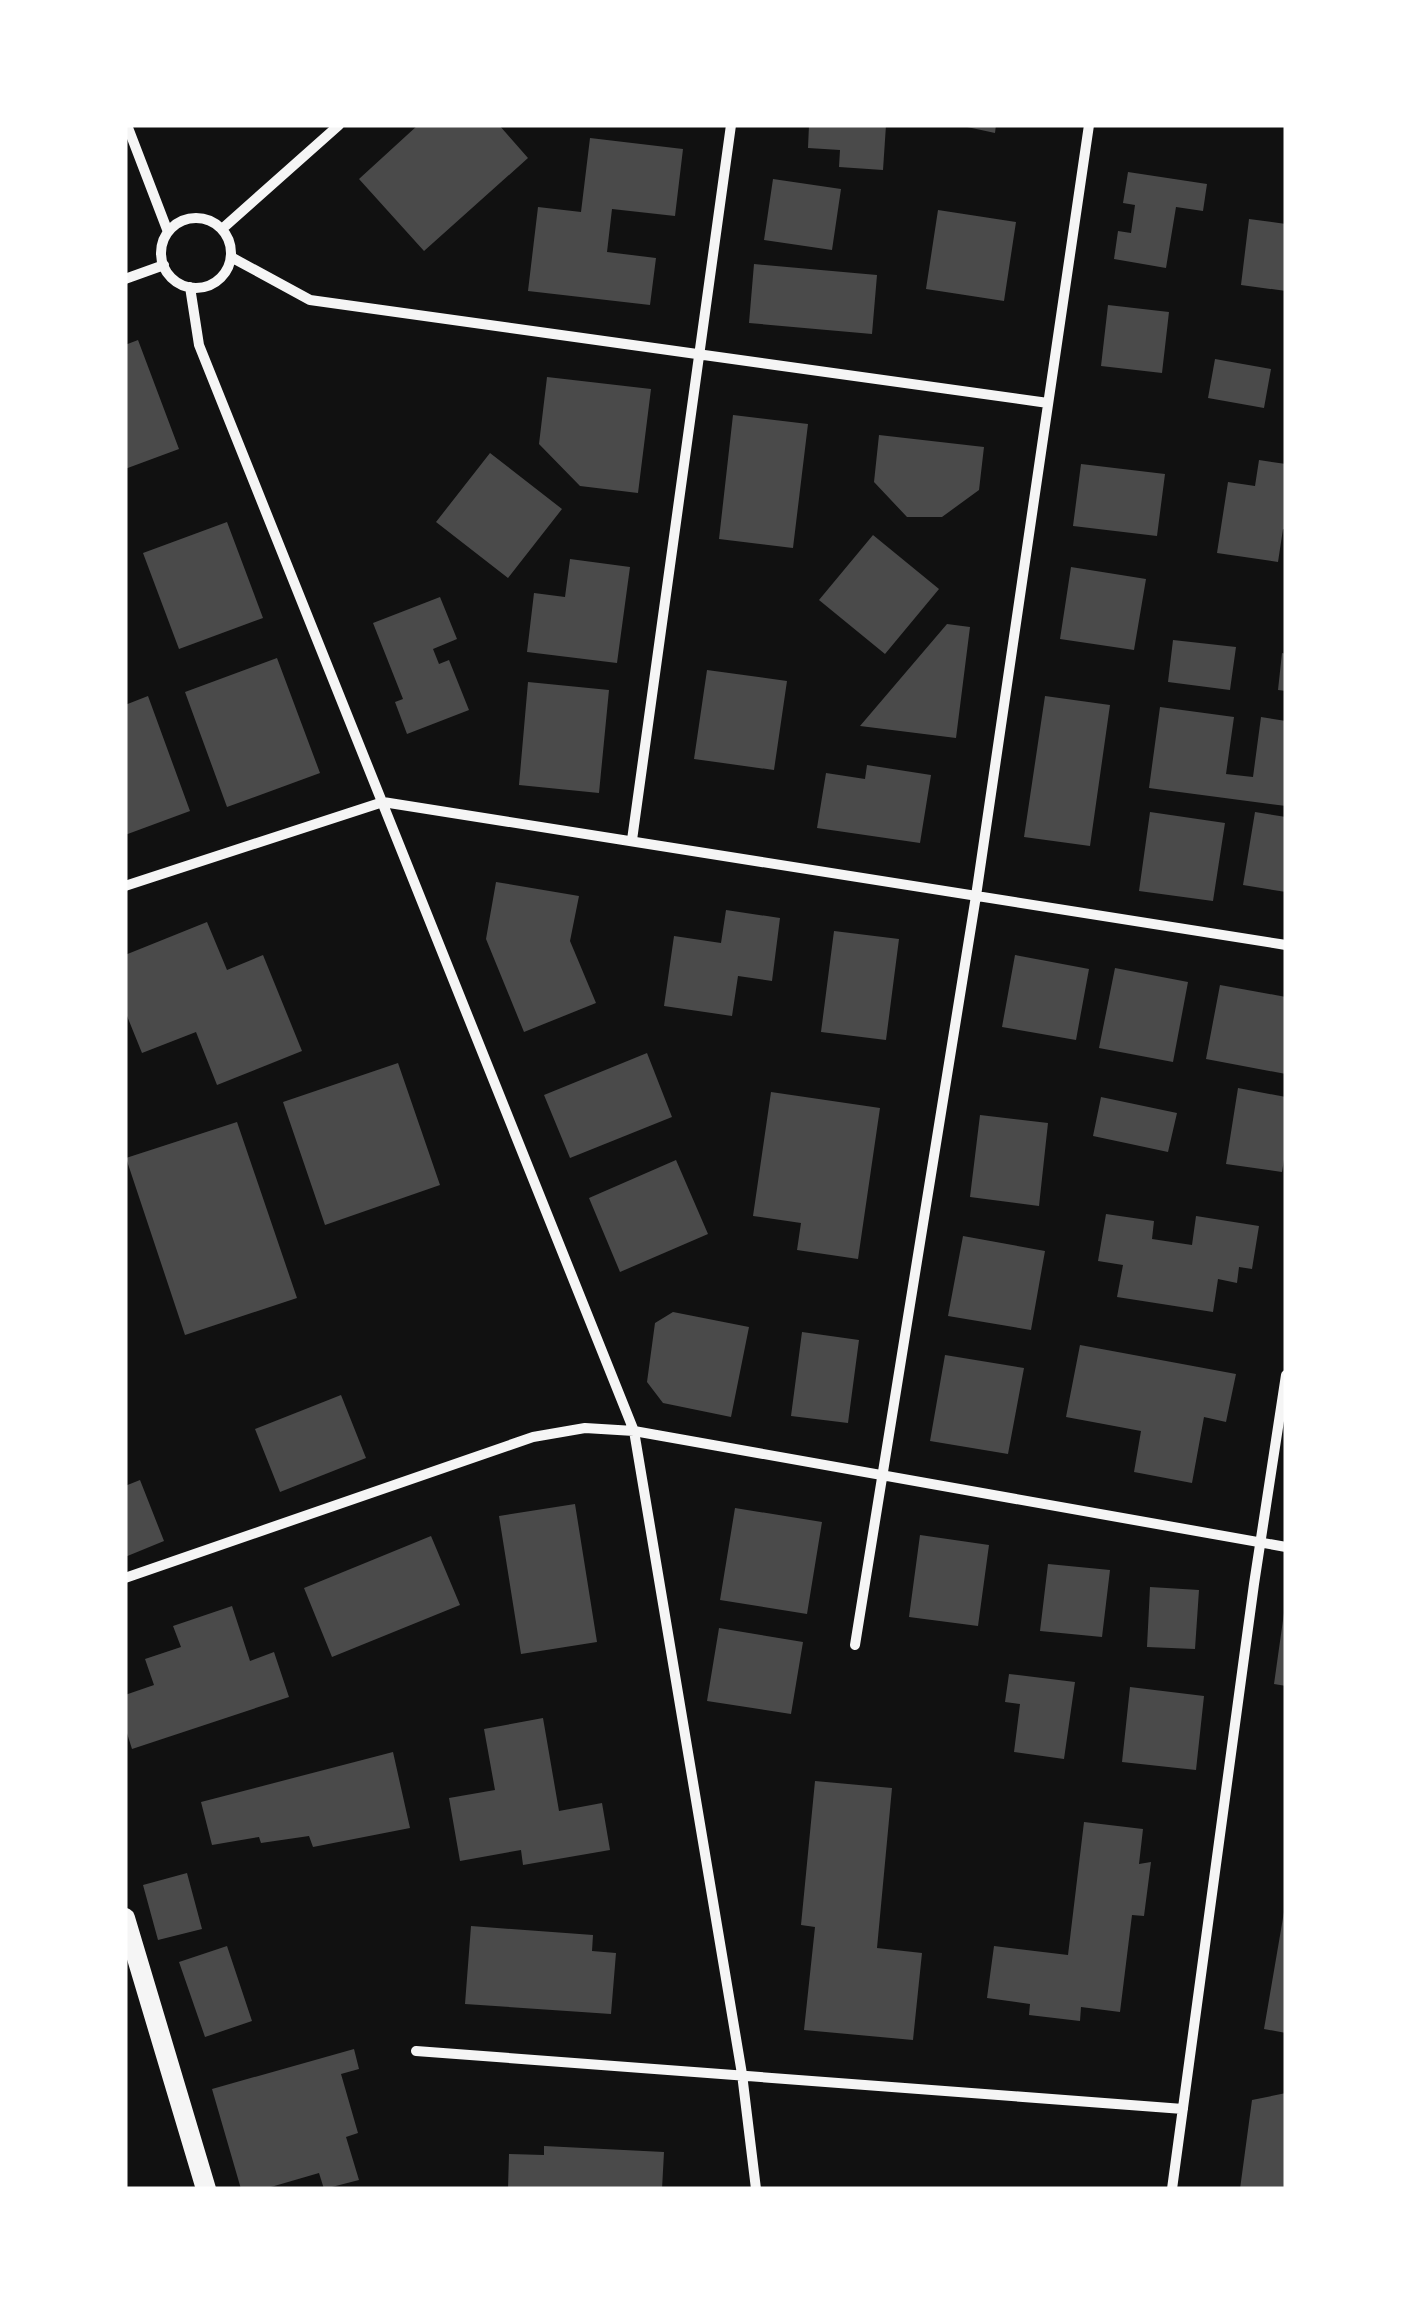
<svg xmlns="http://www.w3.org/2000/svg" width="1411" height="2314" font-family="'PT Sans Narrow',sans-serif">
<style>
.building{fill:#4a4a4a}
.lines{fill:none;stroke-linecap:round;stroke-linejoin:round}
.minor{stroke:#f5f5f5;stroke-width:10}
.secondary{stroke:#f5f5f5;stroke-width:20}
</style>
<rect width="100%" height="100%" fill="#111"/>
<path class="building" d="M418,125h81l29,33 -104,93 -65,-72z
M809,125h77l-3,45 -44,-3 1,-17 -32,-2z
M958,125h38l-1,8z
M590,138l93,11 -8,67 -63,-7 -5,43 49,6 -6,47 -122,-14 10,-84 43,5z
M1128,172l79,12 -4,27 -27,-4 -10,61 -52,-9 4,-28 13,2 4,-28 -12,-2z
M773,179l68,10 -9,61 -68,-10z
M938,210l78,12 -12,79 -78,-12z
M1249,219l37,5v67l-45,-6z
M754,264l123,11 -5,59 -123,-11z
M1108,305l61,7 -7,61 -61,-7z
M138,340l41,109 -54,20v-124z
M1215,359l56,10 -7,39 -56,-10z
M547,377l104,12 -13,104 -58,-7 -41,-42z
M733,415l75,9 -15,124 -74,-9z
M879,435l105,12 -5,43 -37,27h-35l-33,-35z
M490,453l72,56 -54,69 -72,-56z
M1259,460l27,4v66l-3,-1 -5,33 -61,-9 11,-71 27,4z
M1081,464l84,10 -8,62 -84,-10z
M227,522l36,96 -84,31 -36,-96z
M873,535l66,54 -54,65 -66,-54z
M570,559l60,8 -13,96 -90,-11 7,-59 31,4z
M1071,567l75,12 -12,71 -74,-11z
M440,597l17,42 -24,10 6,15 10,-4 20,50 -62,24 -12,-32 8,-3 -30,-76z
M947,624l23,3 -14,111 -96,-12z
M1173,640l63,7 -6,43 -62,-8z
M1282,653l4,1v37l-8,-1z
M277,658l43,115 -93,34 -42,-115z
M707,670l80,11 -13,89 -80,-11z
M528,682l81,8 -10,103 -80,-8z
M148,696l42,115 -65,24v-130z
M1045,696l65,9 -20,141 -66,-9z
M1160,707l74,10 -8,57 27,3 8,-60 25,4v85l-137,-18z
M867,765l64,10 -11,68 -103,-15 9,-55 39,6z
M1150,812l75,11 -12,78 -74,-10z
M1255,812l31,5v75l-43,-7z
M496,882l83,14 -9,45 26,62 -72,29 -38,-93z
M726,910l54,8 -8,63 -34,-5 -6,40 -68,-10 10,-70 47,7z
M207,922l20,48 36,-15 39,96 -85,34 -21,-53 -54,21 -17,-42v-56z
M834,931l65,8 -13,101 -65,-8z
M1015,955l74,14 -13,71 -74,-13z
M1115,968l73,14 -15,80 -74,-14z
M1220,985l66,12v77l-80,-15z
M647,1053l25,64 -102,41 -26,-63z
M398,1063l42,122 -115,40 -42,-123z
M1238,1088l48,9v50l-4,25 -56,-8z
M771,1092l109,16 -22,151 -61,-9 4,-27 -48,-7z
M1101,1097l76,16 -9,39 -75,-16z
M980,1115l68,8 -9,83 -69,-9z
M237,1122l60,176 -112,37 -59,-177z
M676,1160l32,74 -88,38 -31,-74z
M1106,1214l48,7 -2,18 40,6 4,-29 63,10 -7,43 -13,-2 -2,16 -19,-4 -5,33 -96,-15 6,-32 -25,-4z
M963,1236l82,15 -14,79 -83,-14z
M673,1312l76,15 -18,90 -68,-14 -16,-21 8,-59z
M802,1332l57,8 -11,83 -57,-7z
M1080,1345l156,29 -10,48 -22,-5 -12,66 -58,-11 7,-41 -75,-14z
M945,1355l79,13 -16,86 -78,-13z
M341,1395l25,63 -86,34 -25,-63z
M140,1480l24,61 -39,16v-71z
M575,1504l22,138 -76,12 -22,-138z
M735,1508l87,14 -15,92 -87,-14z
M920,1535l69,10 -11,81 -69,-9z
M431,1536l29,69 -128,52 -28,-69z
M1048,1564l62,6 -8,67 -62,-6z
M1150,1587l49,3 -4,59 -48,-2z
M232,1606l18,55 24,-9 15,45 -157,52 -7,-22v-32l29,-10 -9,-26 36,-12 -8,-21z
M1284,1613h2v73l-12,-2z
M719,1628l84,14 -12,72 -84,-13z
M1009,1674l66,8 -11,77 -50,-7 6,-48 -15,-2z
M1130,1687l74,9 -8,74 -74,-8z
M543,1718l16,93 43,-8 8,47 -87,15 -2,-15 -61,11 -11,-63 46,-8 -11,-61z
M393,1752l17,76 -97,19 -4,-11 -48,7 -2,-6 -47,8 -11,-43z
M815,1781l77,7 -15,160 45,5 -9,87 -109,-10 11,-103 -14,-2z
M1084,1822l59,7 -4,35 12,-2 -7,54 -12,-1 -12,97 -39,-5 -1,14 -51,-6 1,-11 -43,-6 7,-52 74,9z
M187,1873l15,56 -44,11 -15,-55z
M1284,1912h2v121l-22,-4z
M471,1926l122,9 -1,16 24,2 -5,61 -146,-10z
M227,1946l25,75 -47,16 -26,-75z
M354,2049l5,20 -18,5 17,59 -12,4 13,43 -35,9 -5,-16 -55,16h-23l-29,-100z
M1286,2093v96h-46l12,-89z
M544,2146l120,6 -2,37h-154l1,-35 35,1z"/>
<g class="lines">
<path class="minor" d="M127,125l41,107
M161 253a35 35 0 1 1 70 0a35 35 0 1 1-70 0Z
M222,229l117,-104
M231,257l79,43 738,103
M125,279l39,-14
M190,287l9,58 435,1086 108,643 14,115
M632,840l99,-715
M125,886l258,-84 903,143
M125,1578l408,-141 52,-9 49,3 652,116
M855,1645l121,-749 113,-771
M416,2051l767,58
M1172,2189l82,-605 32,-209"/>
<path class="secondary" d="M125,1918l81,271"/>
</g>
<rect width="1411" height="2314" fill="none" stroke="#ffffff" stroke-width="255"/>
</svg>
